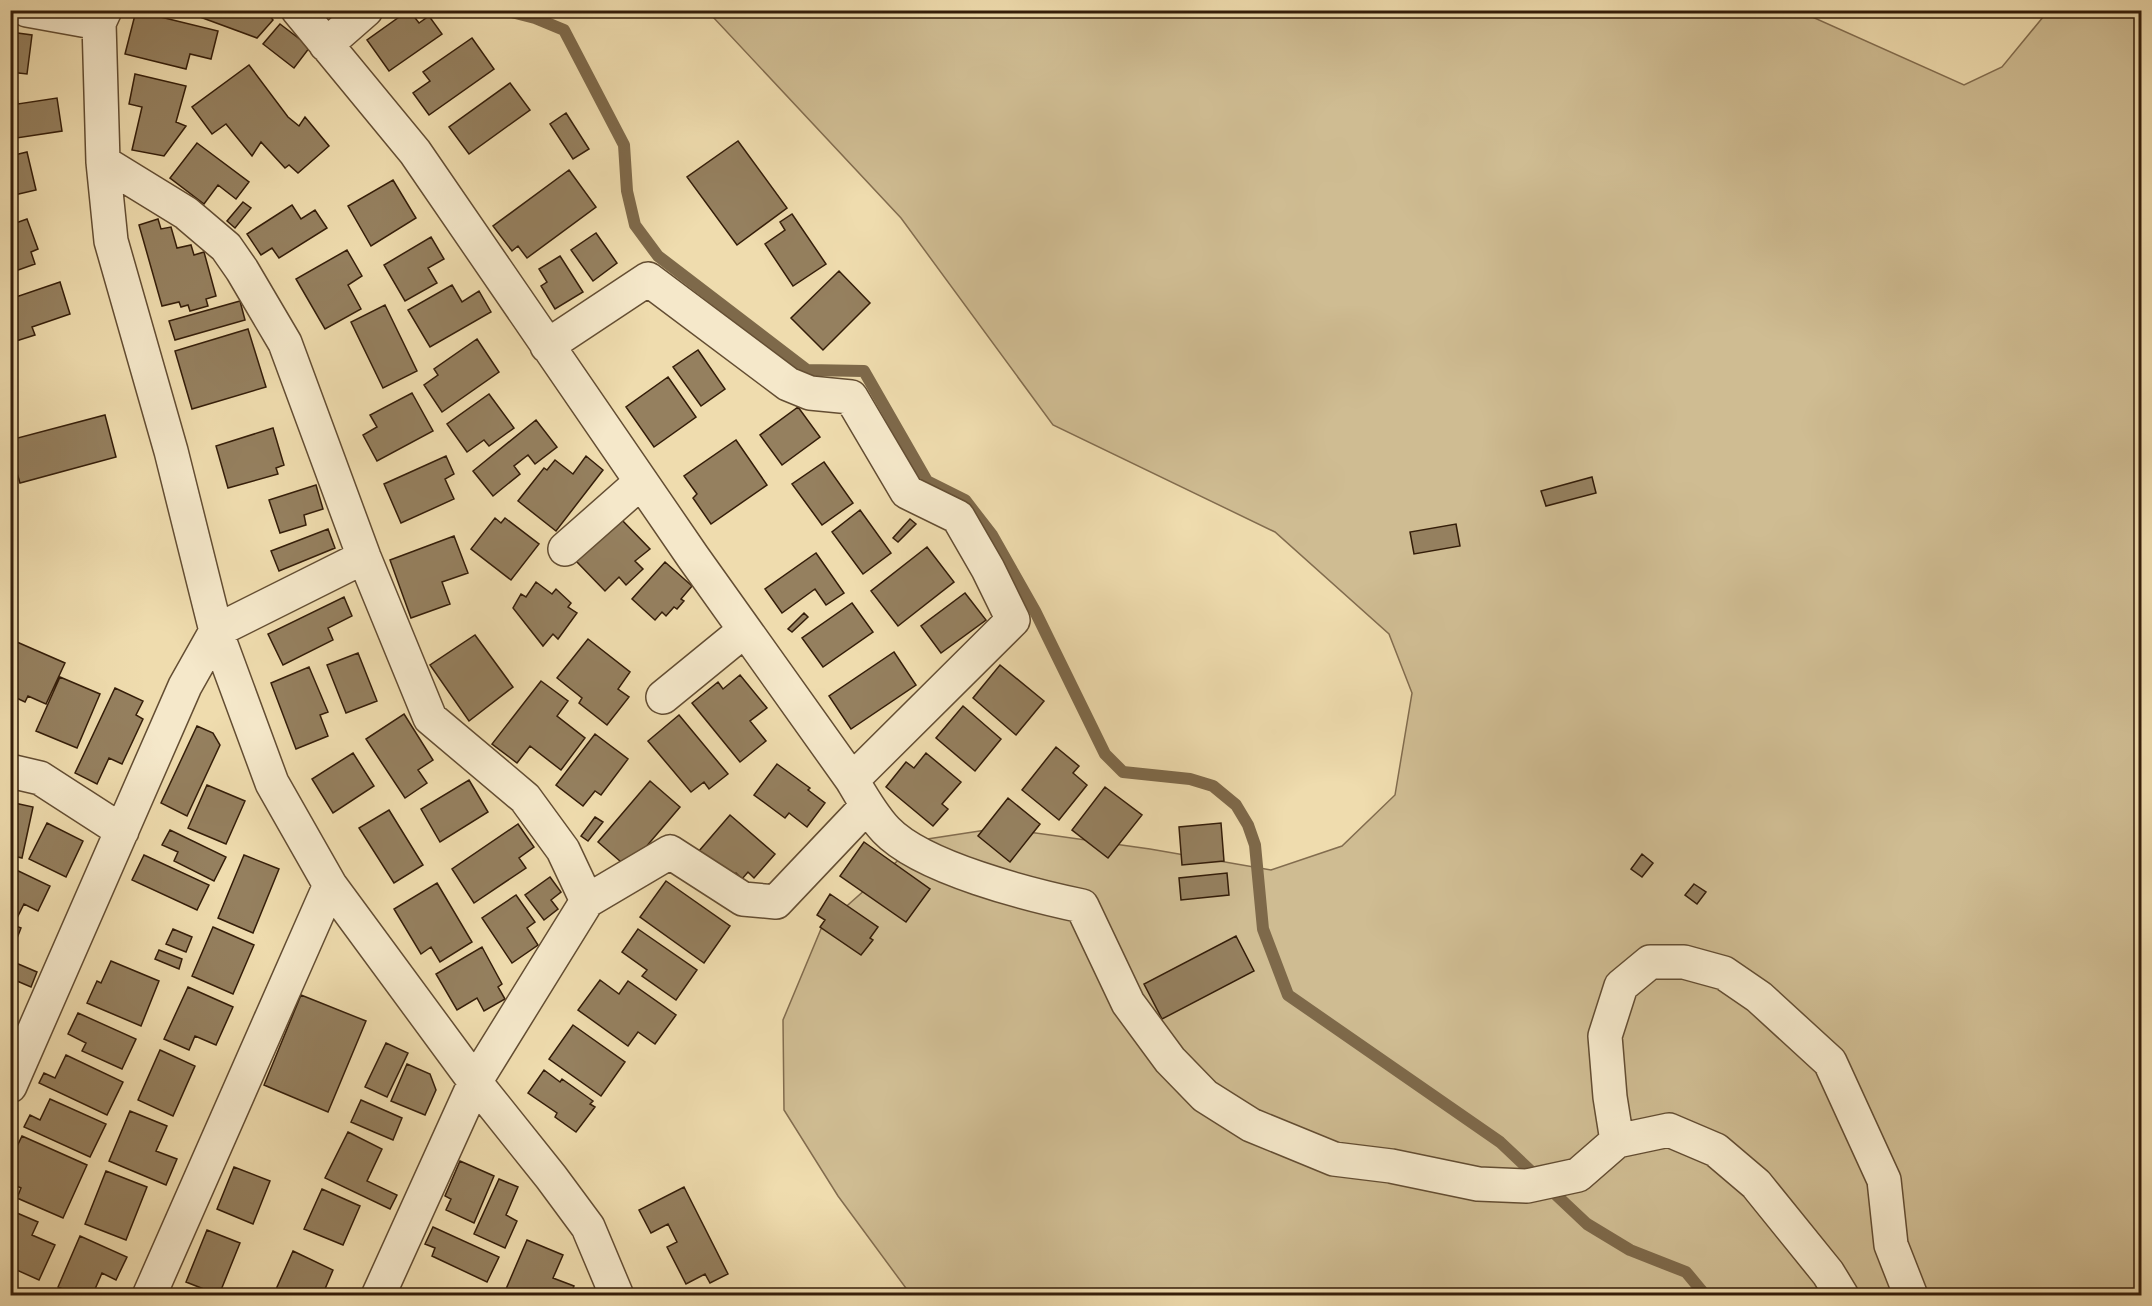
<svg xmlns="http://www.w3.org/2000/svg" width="2152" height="1306" font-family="'IM FELL Great Primer',serif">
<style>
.green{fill:#cfbc92;stroke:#826c4e;stroke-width:1.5}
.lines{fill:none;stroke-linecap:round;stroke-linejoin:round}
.stream{stroke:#7e694a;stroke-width:12}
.building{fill:#95805f;stroke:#341d09;stroke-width:1.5}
.minor-casing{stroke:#634d32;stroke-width:36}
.minor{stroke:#f5e8ca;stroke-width:33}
</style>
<rect width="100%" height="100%" fill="#efdcae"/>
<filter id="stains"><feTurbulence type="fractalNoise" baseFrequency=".00333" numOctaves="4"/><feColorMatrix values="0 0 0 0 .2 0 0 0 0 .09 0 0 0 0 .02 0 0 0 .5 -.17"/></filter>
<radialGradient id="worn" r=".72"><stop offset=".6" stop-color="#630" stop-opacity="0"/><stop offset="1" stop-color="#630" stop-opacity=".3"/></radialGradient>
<path class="green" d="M705,11h1094l165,74 38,-18 46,-56h93v1284h-1230l-73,-99 -54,-86 -1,-90 38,-91 100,-89 78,-12 151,21 121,21 71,-24 53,-51 17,-102 -23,-59 -114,-102 -222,-107 -152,-207 -188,-201z"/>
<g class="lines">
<path class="stream" d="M504,10l31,8 29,12 60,115 3,46 8,34 23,31 149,114 57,1 63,110 38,19 27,35 43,76 70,143 18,18 67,7 23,7 23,19 12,20 7,20 8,84 25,66 212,147 87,82 43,26 56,22 20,24"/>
</g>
<path class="building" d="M181,10h84l8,10 -16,18z
M409,10l10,13 10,-7 13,18 -53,37 -22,-31z
M136,11l82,20 -7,28 -21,-5 -4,15 -61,-15z
M280,24l30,23 -16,21 -31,-24z
M10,32l22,3 -5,39 -17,-2z
M472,38l22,31 -65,46 -16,-22 17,-12 -7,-9z
M249,65l39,52 11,9 6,-9 24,29 -31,27 -9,-8 -4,3 -24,-26 -9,14 -26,-32 -14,10 -20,-27z
M135,74l51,12 -10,36 10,4 -22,30 -32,-6 10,-43 -13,-3z
M510,83l20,27 -61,44 -20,-27z
M15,84l3,20 39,-6 5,33 -52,8v-54z
M566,113l23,36 -16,10 -23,-35z
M738,141l49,67 -50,37 -50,-68z
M197,143l52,39 -13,17 -18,-14 -14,19 -34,-26z
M27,152l9,38 -26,6v-40z
M569,170l27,37 -69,51 -9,-12 -6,5 -19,-25z
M393,180l23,38 -45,28 -23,-40z
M243,202l8,6 -16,20 -8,-7z
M292,205l9,14 14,-9 12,18 -48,30 -7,-10 -11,7 -14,-21z
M792,214l34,50 -33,22 -28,-42 20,-14 -5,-8z
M27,219l11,30 -7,3 4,12 -25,9v-48z
M158,219l3,10 10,-2 6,21 14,-3 3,10 10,-3 12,44 -10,3 2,7 -18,5 -2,-6 -7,2 -2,-5 -17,4 -23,-81z
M596,233l21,30 -24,18 -22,-31z
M431,237l13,22 -16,9 9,15 -32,18 -21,-36z
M347,250l15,26 -14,9 13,24 -36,20 -29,-50z
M560,256l23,36 -28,17 -14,-23 6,-4 -8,-13z
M839,271l31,32 -47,47 -32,-32z
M60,282l10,32 -38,13 3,8 -25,8v-44z
M452,285l10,17 17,-11 12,21 -61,35 -22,-37z
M240,301l5,19 -70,20 -6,-19z
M385,305l32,66 -34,17 -32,-66z
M248,329l18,58 -74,22 -17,-58z
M477,339l22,33 -57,40 -18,-27 14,-10 -4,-6z
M698,350l27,39 -24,17 -28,-39z
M668,377l28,40 -42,30 -28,-40z
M412,393l21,38 -56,30 -14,-26 14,-8 -7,-12z
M489,394l25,34 -25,18 -5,-6 -17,12 -20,-28z
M798,407l22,30 -38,28 -22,-30z
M105,415l11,42 -96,26 -3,-10 -7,2v-35z
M536,420l21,27 -22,17 -7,-9 -14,11 6,8 -27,22 -20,-25z
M273,428l11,37 -8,3 2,6 -50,14 -12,-42z
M736,440l31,45 -56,39 -18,-26 4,-4 -13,-18z
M446,456l8,18 -9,5 9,20 -53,24 -17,-39z
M586,456l17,14 -47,61 -38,-30 26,-33 3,2 8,-10 18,14z
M824,462l29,41 -31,22 -30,-41z
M1592,477l4,16 -50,13 -5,-15z
M316,485l7,24 -19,6 2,10 -26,8 -11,-33z
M860,510l31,43 -28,21 -31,-42z
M619,517l31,32 -15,12 8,8 -17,16 -7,-8 -14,14 -29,-30z
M495,518l6,5 4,-5 34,26 -28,36 -40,-31z
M910,519l6,5 -18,18 -5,-4z
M1456,524l4,22 -46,8 -4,-22z
M328,529l7,19 -56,23 -8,-20z
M454,536l14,37 -26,9 8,22 -39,14 -21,-58z
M927,547l27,35 -56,44 -27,-35z
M816,553l28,40 -18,12 -11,-16 -33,24 -17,-24z
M665,562l27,24 -11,13 3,2 -7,8 -3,-2 -8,9 -4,-4 -7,8 -23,-21z
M536,582l16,12 4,-5 15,14 -3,4 9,6 -19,26 -5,-5 -10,12 -30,-38 8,-14 5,3z
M965,593l21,27 -45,33 -20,-27z
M344,597l8,19 -24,12 5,12 -50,25 -15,-31z
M852,603l21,29 -50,35 -21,-29z
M804,613l4,4 -16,15 -4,-3z
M475,635l38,52 -44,34 -39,-56z
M10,639l55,24 -19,41 -18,-8 -3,6 -15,-7z
M588,639l42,33 -12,17 11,8 -22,28 -28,-22 3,-5 -25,-20z
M894,652l22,33 -65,44 -22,-33z
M358,653l19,48 -31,12 -19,-48z
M1000,665l44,36 -28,34 -43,-37z
M309,667l19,45 -8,3 8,21 -32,13 -25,-66z
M740,675l27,33 -17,13 16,20 -26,21 -48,-59 26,-21 5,7z
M60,677l40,17 -23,54 -41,-17z
M541,681l27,20 -11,15 28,22 -24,32 -31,-24 -13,17 -25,-19z
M115,688l28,13 -7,14 7,4 -21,45 -13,-6 -12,26 -22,-11z
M963,706l38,33 -26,32 -39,-33z
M404,714l29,46 -15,10 9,13 -22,15 -39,-59z
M679,715l49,59 -19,15 -5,-7 -13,10 -43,-51z
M197,726l16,7 7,12 -33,71 -26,-13z
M595,734l33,25 -27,36 -6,-4 -12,15 -27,-21z
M1056,747l23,19 -6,7 14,12 -28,35 -37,-30z
M353,753l21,33 -41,27 -21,-34z
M926,753l35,29 -19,22 6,5 -15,17 -47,-39 20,-25 8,6z
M777,764l33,24 -2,2 17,13 -18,24 -18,-14 -4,5 -31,-23z
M469,780l19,32 -48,30 -19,-33z
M650,781l30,26 -52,61 -30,-26z
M207,785l38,16 -19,43 -38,-16z
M1105,787l37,28 -34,43 -36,-28z
M1008,798l32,26 -30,38 -32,-26z
M10,802l23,5 -11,51 -12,-3z
M389,810l34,55 -29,18 -35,-55z
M730,815l45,39 -21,24 -6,-6 -6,7 -6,-6 -4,5 -33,-27z
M595,817l8,5 -15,19 -7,-5z
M47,823l36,18 -17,36 -37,-18z
M1221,823l3,38 -42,4 -3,-38z
M518,824l16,23 -15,11 7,10 -52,35 -22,-34z
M170,830l56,27 -12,24 -40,-20 4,-9 -16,-7z
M864,842l66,47 -24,33 -66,-46z
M1642,854l11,9 -11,14 -11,-8z
M144,855l65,30 -12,25 -65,-30z
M244,855l35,14 -26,64 -35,-15z
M10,867l40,19 -12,25 -14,-7 -7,14 -7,-3z
M1227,873l2,22 -48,5 -2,-22z
M550,877l11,15 -10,8 7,9 -14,11 -19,-25z
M666,881l64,45 -26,37 -64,-46z
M437,883l35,59 -32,20 -9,-15 -10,7 -27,-45z
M1694,884l12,8 -9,12 -12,-9z
M830,894l48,33 -8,11 3,2 -12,15 -41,-28 5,-7 -8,-5z
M516,895l19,27 -8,6 11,17 -26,18 -30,-45z
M10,924l11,4 -11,28z
M213,927l41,18 -21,49 -41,-18z
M173,929l19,8 -6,15 -20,-8z
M638,929l59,41 -21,30 -34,-24 5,-6 -25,-18z
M1236,936l18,35 -92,48 -18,-35z
M482,947l20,37 -4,3 7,12 -21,12 -7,-13 -20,12 -21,-36z
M159,950l23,9 -3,10 -24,-10z
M111,961l48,20 -18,45 -54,-23 10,-22 4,2z
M16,963l21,9 -6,15 -21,-9z
M600,980l19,14 9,-13 48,34 -21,29 -17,-12 -10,14 -50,-36z
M188,987l45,20 -17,38 -21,-9 -6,14 -25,-11z
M301,995l65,26 -38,91 -64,-27z
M78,1013l58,26 -14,30 -40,-18 4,-8 -18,-9z
M573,1025l52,37 -24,34 -52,-37z
M386,1043l22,10 -21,44 -22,-10z
M160,1050l35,16 -22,50 -35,-16z
M66,1055l57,27 -16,33 -68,-32 5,-10 11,5z
M407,1064l23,10 6,16 -11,25 -34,-14z
M544,1070l16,12 2,-3 31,22 -3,3 5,3 -19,25 -21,-15 2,-4 -29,-20z
M50,1099l56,25 -16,33 -66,-30 6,-12 10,5z
M361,1100l41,18 -9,22 -42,-18z
M130,1111l37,15 -11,25 21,8 -11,26 -57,-24z
M348,1132l34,17 -15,32 30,14 -7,14 -65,-31z
M22,1136l65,29 -24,53 -46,-20 4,-10 -11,-5v-22z
M460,1161l34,15 -20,47 -28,-13 5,-11 -6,-3z
M234,1167l36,14 -17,43 -36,-15z
M106,1171l41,16 -21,53 -41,-16z
M499,1179l19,8 -12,28 11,6 -12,27 -31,-14z
M684,1187l44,87 -18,9 -5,-9 -19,10 -19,-37 10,-5 -9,-18 -17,9 -12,-23z
M322,1189l38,17 -17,39 -39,-16z
M10,1210l28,12 -6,13 23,10 -16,35 -29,-13z
M433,1227l66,30 -12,25 -55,-26 3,-8 -10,-4z
M207,1230l33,13 -21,52 -33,-13z
M80,1236l47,21 -11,23 -14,-7 -10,23h-14l-20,-9z
M527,1240l36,15 -10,23 21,8 -4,10h-67z
M293,1251l40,19 -11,26h-49z"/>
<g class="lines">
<g class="minor-casing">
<path id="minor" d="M27,10l72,13
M105,10l-6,13 4,139 8,79 60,210 45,180 56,152 58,102 145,197 76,95 37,50 29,69
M298,10l117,142 278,405 159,223c10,17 20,35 34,50 36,38 144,65 196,76l46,97 42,57 35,36 46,29 83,34 57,7 87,18 49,2 51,-11 39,-34 52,-11 47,20 40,34 72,89 14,23
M326,45l40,-35
M103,162l83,51 40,34 16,23 43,73 79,214 66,161 95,80 38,52 24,51 -112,181 -97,214
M547,346l101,-67 140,105 22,9 41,4 56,95 51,25 30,52 25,51 -161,160
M565,549l76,-67
M663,697l82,-67
M10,771l30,7 82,53
M587,901l83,-49 73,47 33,3 91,-96
M10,1086l175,-400 31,-55 148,-74
M1617,1141l-7,-44 -5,-61 16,-50 29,-24h34l40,11 35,24 71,65 54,118 7,65 20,51
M149,1296l181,-411"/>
</g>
<use href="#minor" class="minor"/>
</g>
<rect width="2152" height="1306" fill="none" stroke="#efdcae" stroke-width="36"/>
<rect x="12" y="12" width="2128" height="1282" fill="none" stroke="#341d09" stroke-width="3"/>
<rect x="18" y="18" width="2116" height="1270" fill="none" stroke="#341d09" stroke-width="1.5"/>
<rect width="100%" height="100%" filter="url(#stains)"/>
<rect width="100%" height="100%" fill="url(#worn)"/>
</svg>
